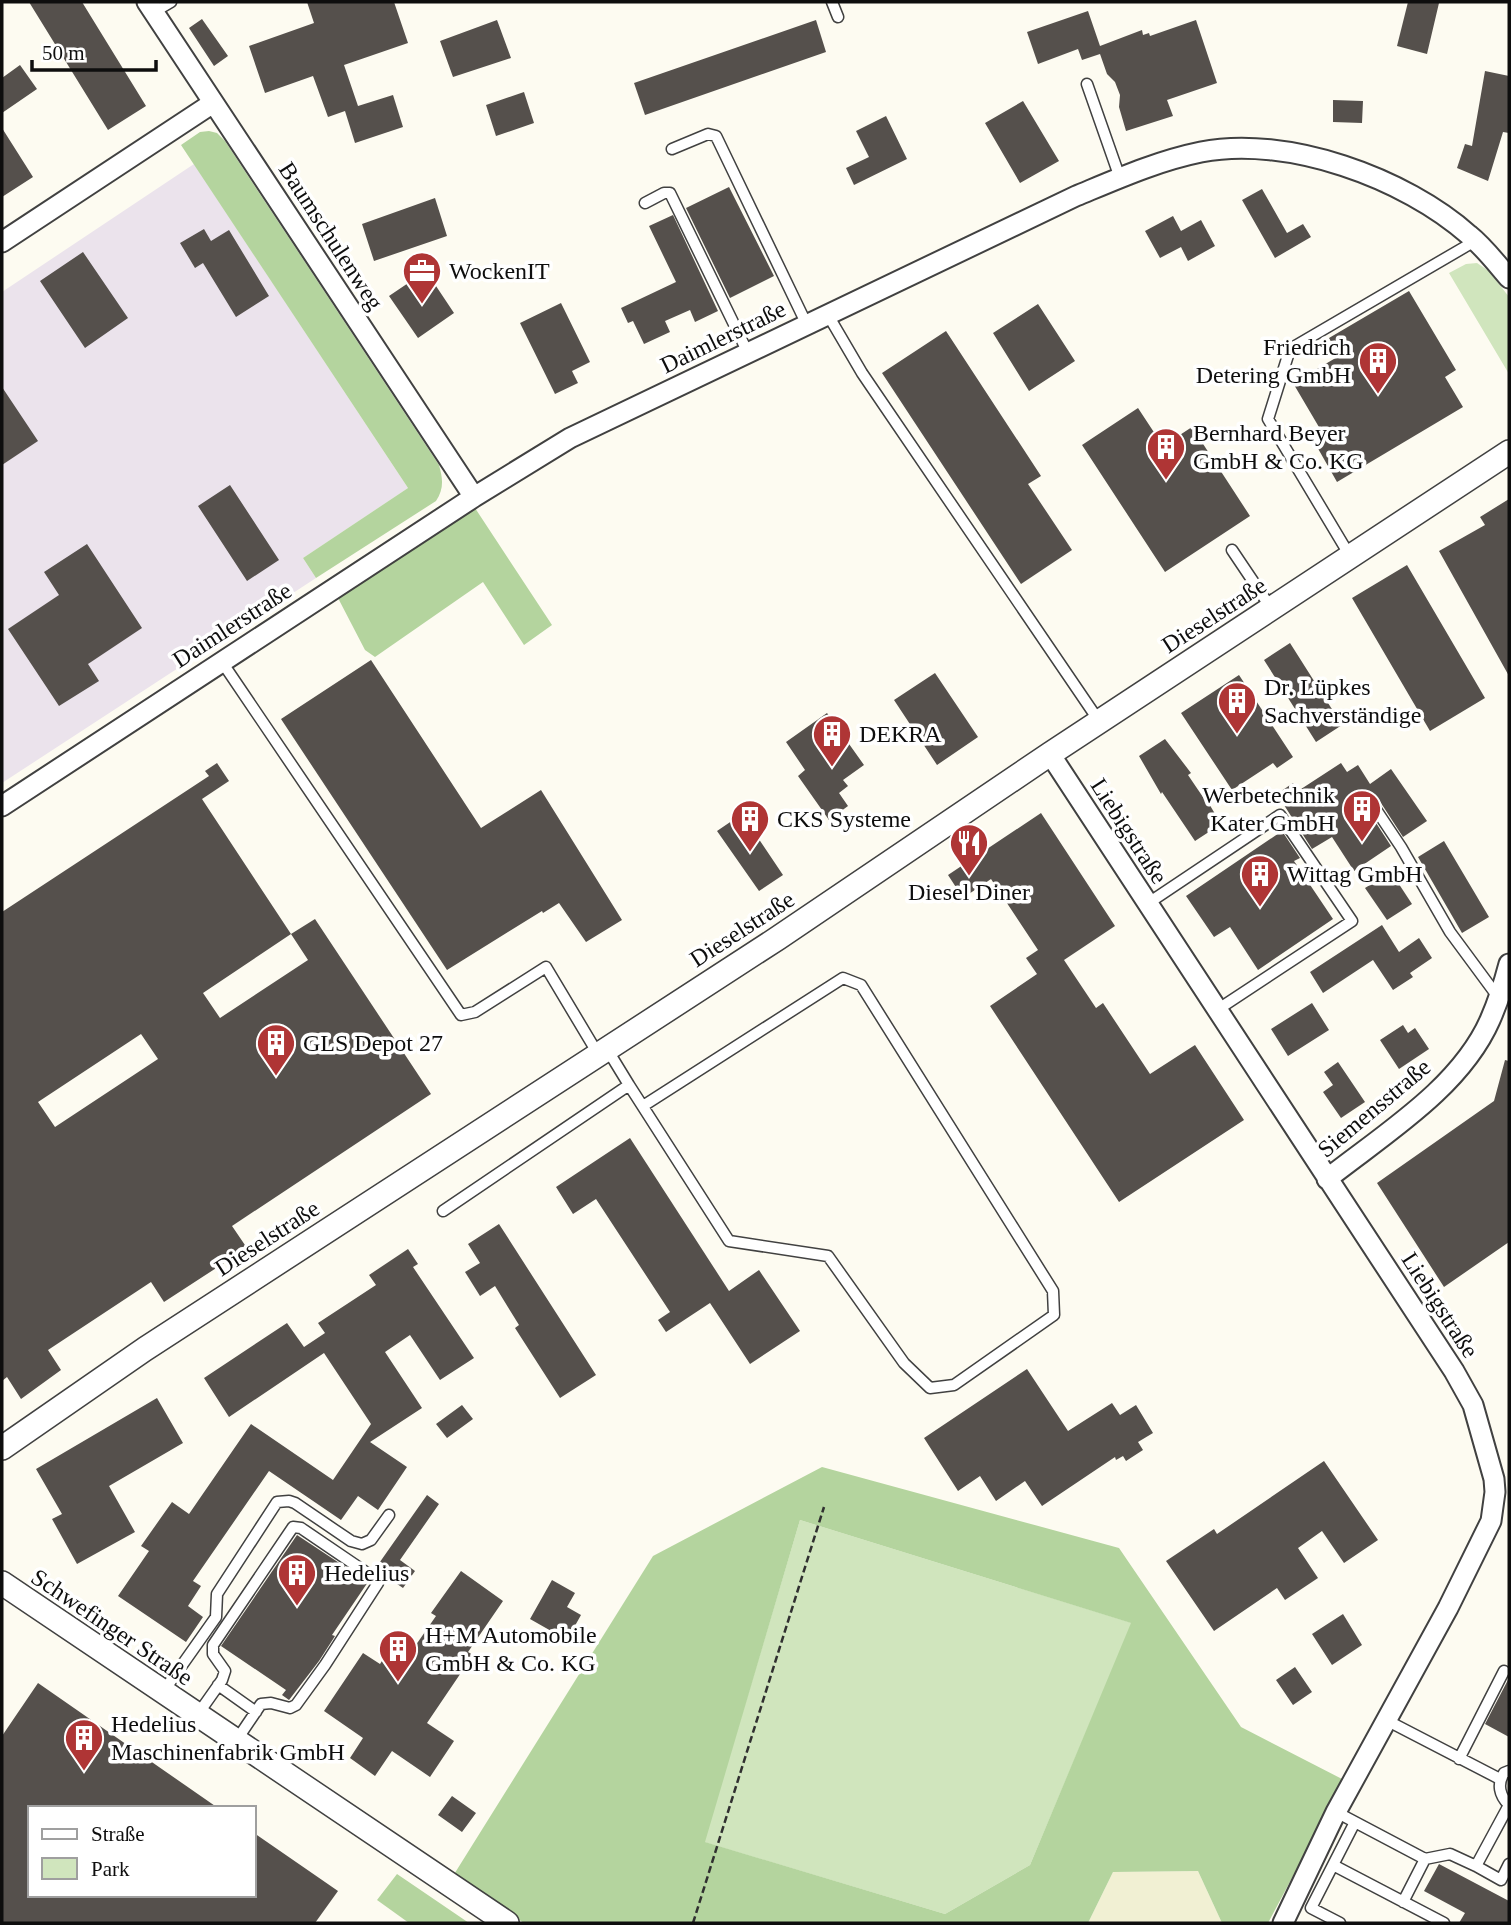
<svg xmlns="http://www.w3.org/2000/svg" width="1511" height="1925" font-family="'Times New Roman',serif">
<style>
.industrial{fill:#ebe3ec}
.farmland{fill:#f1f0d3}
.green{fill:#d0e5bd}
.forest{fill:#b4d49e;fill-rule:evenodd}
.building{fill:#55504c;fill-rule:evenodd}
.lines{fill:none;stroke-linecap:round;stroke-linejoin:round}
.service-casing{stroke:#414141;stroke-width:13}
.minor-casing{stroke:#414141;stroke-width:23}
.tertiary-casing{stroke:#414141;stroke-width:26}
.path{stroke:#303030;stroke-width:2.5;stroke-dasharray:7 3.5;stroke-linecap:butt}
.service{stroke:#fff;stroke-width:10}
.minor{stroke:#fff;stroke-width:19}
.tertiary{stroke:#fff;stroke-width:23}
.labels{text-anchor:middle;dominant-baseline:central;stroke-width:7;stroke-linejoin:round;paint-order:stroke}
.street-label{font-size:24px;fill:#0e0e0e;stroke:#fff}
.poi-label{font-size:24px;fill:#0e0e0e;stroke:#fff;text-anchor:start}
</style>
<rect width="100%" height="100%" fill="#fdfbf1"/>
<path class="industrial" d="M194,164l214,324 -105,70 13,20 -314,205v-491z"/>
<path class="farmland" d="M1198,1871l24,52h-134l25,-51z"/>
<path class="green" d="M1477,263l12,8 20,26v77l-60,-101 17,-9z
M800,1520l332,103 -102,242 -85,49 -241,-72z"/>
<path class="forest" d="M209,131l8,2 8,8 214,324c4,14 5,24 -3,36l-120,77 -13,-20 105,-70 -227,-343 19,-13z
M475,508l77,117 -28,20 -41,-63 -108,75 -10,-7 -27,-52z
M822,1467l297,81 122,179 103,53 -76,143h-46l-24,-52 -85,1 -25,51h-564l-71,-47 200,-320zM800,1520l331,103 -101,242 -85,49 -240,-72z
M397,1874l72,49h-60l-32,-23z"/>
<path class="building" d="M29,2h53l64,104 -38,24z
M307,2h87l14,41 -64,22 14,41 35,-11 10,32 -48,16 -10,-32 -17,6 -15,-41 -48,17 -16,-47 65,-23z
M1408,2l31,1 -12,51 -30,-8z
M1088,11l12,35 42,-16 1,5 6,-2 1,3 46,-16 21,63 -50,17 6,16 -47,15 -7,-24 1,-12 -5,-13 -8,-8 -7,-20 -18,6 -4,-11 -40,15 -11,-32z
M202,19l26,37 -14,10 -25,-38z
M497,20l14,38 -58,19 -13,-36z
M816,20l10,32 -181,63 -11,-32z
M20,65l17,24 -35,24v-35z
M1485,71l24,5v57l-6,-1 -15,49 -31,-13 8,-24 7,2z
M524,92l10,31 -38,13 -10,-31z
M1333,100l30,1 -1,22 -29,-1z
M1023,101l36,60 -39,22 -35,-60z
M886,116l21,43 -53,26 -8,-17 23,-11 -13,-26z
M2,128l31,49 -31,20z
M729,187l45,89 -44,22 -44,-90z
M1262,189l25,44 16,-9 8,13 -36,21 -33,-58z
M435,198l12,38 -73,25 -12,-37z
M673,215l45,96 -23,11 -5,-12 -25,11 5,11 -26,12 -11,-23 -5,2 -7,-15 55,-26 -27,-56z
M1173,216l8,15 20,-11 14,26 -27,15 -7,-14 -21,11 -15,-27z
M204,229l7,12 18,-11 40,66 -33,21 -33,-54 -8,5 -15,-25z
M83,252l45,66 -43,30 -45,-67z
M426,271l28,42 -36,25 -29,-42z
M1409,291l47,79 -11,7 18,30 -126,75 -21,-37 10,-6 -33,-56 46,-27 -10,-18z
M561,303l29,59 -18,9 6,12 -23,11 -35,-71z
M1038,304l37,57 -46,30 -36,-58z
M946,331l95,145 -13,8 44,66 -51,34 -139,-211z
M2,387l36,54 -36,24z
M1138,408l25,38 29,-19 58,89 -85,56 -83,-127z
M230,485l49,75 -32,21 -49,-75z
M1509,499v177l-70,-125 46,-26 -5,-8z
M87,544l55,84 -54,36 11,17 -40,25 -51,-77 51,-34 -15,-23z
M1407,565l78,133 -55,33 -78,-133z
M1290,643l52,82 -26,17 -52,-82z
M371,660l110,168 60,-38 81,130 -36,22 -27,-39 -16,10 -1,-2 -95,59 -166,-251z
M935,673l43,64 -41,28 -43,-65z
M1239,675l54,82 -16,11 -4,-5 -41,27 -51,-77z
M827,713l37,52 -21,15 5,6 -9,7 9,13 -19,14 -31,-44 7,-6 -19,-28z
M1165,739l26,34 -3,2 19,28 1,-1 13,22 -26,17 -33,-49 -1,2 -22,-38z
M217,763l12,18 -27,18 89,135 24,-15 116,175 -199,132 15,22 -83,54 -13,-20 -103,68 13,20 -40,29 -14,-22 -5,4v-469l207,-136 -4,-5zM291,934l17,26 -88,58 -17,-25zM141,1034l17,25 -103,68 -17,-25z
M1341,763l6,9 11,-7 12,19 21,-15 36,52 -24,16 -24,-37 -6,-2 -5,1 -1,10 24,37 -37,25 -22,-34 -20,12 -35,-55 16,-11 5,8z
M1041,813l74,113 -51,34 32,48 7,-5 47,71 45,-29 49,75 -125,82 -129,-196 47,-32 -11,-16 12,-8 -47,-71 -28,19 -15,-23z
M742,814l41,61 -24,16 -42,-60z
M1282,831l18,27 -6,3 39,58 -75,51 -28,-43 -16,10 -28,-41z
M1444,841l45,76 -27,16 -44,-76z
M1391,872l21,32 -25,16 -22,-32z
M1382,925l17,27 20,-14 13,20 -22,15 3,4 -20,13 -20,-30 -50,33 -13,-21z
M1312,1003l17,27 -41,26 -17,-27z
M1403,1025l5,8 7,-5 14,21 -30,20 -19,-29z
M1505,1060l4,1v181l-65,45 -67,-104 117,-82z
M1338,1062l27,40 -24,16 -18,-26 10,-7 -9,-13z
M630,1138l99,153 30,-21 41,61 -50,33 -40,-61 -44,29 -8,-12 12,-8 -74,-113 -23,15 -17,-27z
M499,1224l97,151 -36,23 -45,-70 4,-3 -24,-39 -15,10 -15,-24 15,-9 -12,-19z
M408,1249l10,15 -5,3 61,91 -34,22 -30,-45 -25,17 37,56 -52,34 37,25 -29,43 -20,-14 -17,24 -72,-49 -76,110 8,5 -13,20 15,11 -17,25 -68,-46 31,-45 -8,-5 31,-44 17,12 62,-90 82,56 38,-56 -47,-71 -95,64 -25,-39 83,-55 17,24 21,-14 -7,-10 58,-38 -7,-10z
M1027,1369l41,62 44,-28 8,12 16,-10 17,28 -15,9 5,8 -17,11 -3,-5 -7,4 -1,-3 -73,49 -17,-25 -29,20 -16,-25 -22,15 -34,-53z
M157,1398l26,45 -74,43 26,46 -58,32 -25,-45 10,-5 -26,-45z
M462,1405l11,14 -26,19 -11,-14z
M1324,1461l54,79 -34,23 -22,-32 -24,17 20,30 -33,22 -8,-12 -63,43 -48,-70 48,-32 3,5z
M427,1495l12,9 -39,56 15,11 -12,17 -28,-19z
M297,1535l71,47 -36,53 3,1 -16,25 -30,39 -7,-5 4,-5 -65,-44z
M461,1571l42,30 -35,51 5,3 -46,68 27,18 -24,36 -38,-26 -17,25 -25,-18 13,-20 -39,-27 39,-58 17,11 15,-23 16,11 25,-36 -5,-3z
M552,1580l23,13 -8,14 14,8 -14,25 -37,-21z
M1343,1614l19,31 -30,20 -20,-31z
M1295,1667l17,25 -19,13 -17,-25z
M1509,1678v59l-24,-13z
M38,1683l180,125h-188v87h224v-62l84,58 -23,32h-313v-187z
M452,1796l24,17 -14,19 -24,-17z
M1439,1864l70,37v22h-50l6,-10 -41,-22z"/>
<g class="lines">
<g class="service-casing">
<path id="service" d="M832,2l6,15
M154,12l17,-10
M1087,84l33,94
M672,149l36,-15 8,2 91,189
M645,203l19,-10h6l78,160
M828,315l34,58 237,348
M1232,550l39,58
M1350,556l-82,-137 22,-70 185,-108
M222,662l239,353 14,-3 71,-45 52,87
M1373,805l28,42 49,85 48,65
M1147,904l133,-89 72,106 -135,89
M629,1085l100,156 99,15 76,107 26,25 24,-3 100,-70 -1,-24 -192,-306 -18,-7 -200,128
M443,1211l186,-126 -22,-36
M218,1685l38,27
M163,1692l53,-75 1,-23 60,-92 12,-1 6,2 56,38 11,3 9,-4 18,-25
M198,1714l24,-34 3,-9 -12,-17v-9l80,-118 8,1 75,51 2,4 -53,82 -29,40 -6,3 -19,-5 -10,1 -25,37
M1386,1720l114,59
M1459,1759l45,-88
M1336,1812l89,47 25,-5 26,12 33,-61c-10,-10 -12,-21 -5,-32l5,-2
M1333,1865l111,58
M1476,1866l25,14 8,-16
M1403,1902l22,-43
M1340,1923l-29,-15 44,-86"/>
</g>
<g class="minor-casing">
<path id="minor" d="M147,2l327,495
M2,242l211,-139
M1050,754l404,617 19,34 21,74 1,13 -4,29 -43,87 -112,204 -53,111
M2,806l472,-309 96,-59 506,-242c41,-17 81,-35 125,-44 86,-17 204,26 268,83 15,12 27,28 40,43
M1327,1179c57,-45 133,-91 163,-159 8,-18 14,-37 19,-56"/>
</g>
<g class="tertiary-casing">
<path id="tertiary" d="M2,1448l143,-99 633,-411 272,-184 459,-302
M2,1583l505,340"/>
</g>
<path class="path" d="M693,1923l131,-416"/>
<use href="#service" class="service"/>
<use href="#minor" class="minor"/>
<use href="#tertiary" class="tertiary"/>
</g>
<defs>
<g id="office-pin" transform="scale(2.0125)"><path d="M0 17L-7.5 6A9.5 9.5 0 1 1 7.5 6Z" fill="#af3535" stroke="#fff"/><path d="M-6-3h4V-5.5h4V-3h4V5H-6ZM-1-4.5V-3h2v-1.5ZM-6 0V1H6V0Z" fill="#fff"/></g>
<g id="building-pin" transform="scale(2.0125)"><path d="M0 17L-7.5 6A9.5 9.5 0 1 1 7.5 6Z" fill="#af3535" stroke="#fff"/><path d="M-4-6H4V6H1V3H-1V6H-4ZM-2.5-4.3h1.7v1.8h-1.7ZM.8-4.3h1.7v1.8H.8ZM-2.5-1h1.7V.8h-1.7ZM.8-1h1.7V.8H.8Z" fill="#fff"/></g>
<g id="restaurant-pin" transform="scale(2.0125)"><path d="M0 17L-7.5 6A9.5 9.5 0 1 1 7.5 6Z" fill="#af3535" stroke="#fff"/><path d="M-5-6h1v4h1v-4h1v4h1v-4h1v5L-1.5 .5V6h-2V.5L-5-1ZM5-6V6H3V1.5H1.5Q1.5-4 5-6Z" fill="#fff"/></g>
</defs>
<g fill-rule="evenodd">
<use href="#office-pin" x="422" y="271"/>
<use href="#building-pin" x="1378" y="361"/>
<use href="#building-pin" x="1166" y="447"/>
<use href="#building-pin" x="1237" y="701"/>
<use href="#building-pin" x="832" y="734"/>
<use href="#building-pin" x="1362" y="809"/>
<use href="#building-pin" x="750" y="819"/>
<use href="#restaurant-pin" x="969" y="843"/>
<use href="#building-pin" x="1260" y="874"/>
<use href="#building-pin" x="276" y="1043"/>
<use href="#building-pin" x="297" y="1573"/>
<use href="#building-pin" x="398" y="1649"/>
<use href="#building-pin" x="84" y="1738"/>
</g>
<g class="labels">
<g class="street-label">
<text transform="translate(331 236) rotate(57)">Baumschulenweg</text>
<text transform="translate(723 337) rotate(-26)">Daimlerstraße</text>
<text transform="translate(1214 615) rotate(-33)">Dieselstraße</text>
<text transform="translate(232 625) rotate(-33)">Daimlerstraße</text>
<text transform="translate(1129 831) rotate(57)">Liebigstraße</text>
<text transform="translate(742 929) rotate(-33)">Dieselstraße</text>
<text transform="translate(1374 1108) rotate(-40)">Siemensstraße</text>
<text transform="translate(267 1238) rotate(-33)">Dieselstraße</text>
<text transform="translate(1440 1305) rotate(57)">Liebigstraße</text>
<text transform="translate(112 1627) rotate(34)">Schwefinger Straße</text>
</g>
<g class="poi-label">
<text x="449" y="271">WockenIT</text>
<text x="1351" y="347" text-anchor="end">Friedrich<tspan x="1351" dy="28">Detering GmbH</tspan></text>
<text x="1193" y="433">Bernhard Beyer<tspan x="1193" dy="28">GmbH &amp; Co. KG</tspan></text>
<text x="1264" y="687">Dr. Lüpkes<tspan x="1264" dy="28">Sachverständige</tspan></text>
<text x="859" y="734">DEKRA</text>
<text x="1335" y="795" text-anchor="end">Werbetechnik<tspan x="1335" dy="28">Kater GmbH</tspan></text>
<text x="777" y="819">CKS Systeme</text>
<text x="1287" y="874">Wittag GmbH</text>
<text x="969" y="892" text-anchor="middle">Diesel Diner</text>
<text x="303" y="1043">GLS Depot 27</text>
<text x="324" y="1573">Hedelius</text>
<text x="425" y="1635">H+M Automobile<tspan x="425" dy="28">GmbH &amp; Co. KG</tspan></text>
<text x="111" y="1724">Hedelius<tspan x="111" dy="28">Maschinenfabrik GmbH</tspan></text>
</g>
</g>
<rect width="1511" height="1925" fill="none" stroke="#0e0e0e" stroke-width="7"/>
<rect x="28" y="1806" width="228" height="91" fill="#ffffff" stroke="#9f9f9f" stroke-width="2"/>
<rect x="42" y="1829" width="35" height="10" fill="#ffffff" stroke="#9f9f9f" stroke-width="2"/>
<text x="91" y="1841" font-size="21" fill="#0e0e0e">Straße</text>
<rect x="42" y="1858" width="35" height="21" fill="#d0e5bd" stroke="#9f9f9f" stroke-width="2"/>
<text x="91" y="1876" font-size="21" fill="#0e0e0e">Park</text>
<path d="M32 60v10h124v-10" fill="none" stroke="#0e0e0e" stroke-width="3.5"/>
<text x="42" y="60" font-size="21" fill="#0e0e0e" stroke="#ffffff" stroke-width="5" paint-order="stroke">50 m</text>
</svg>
